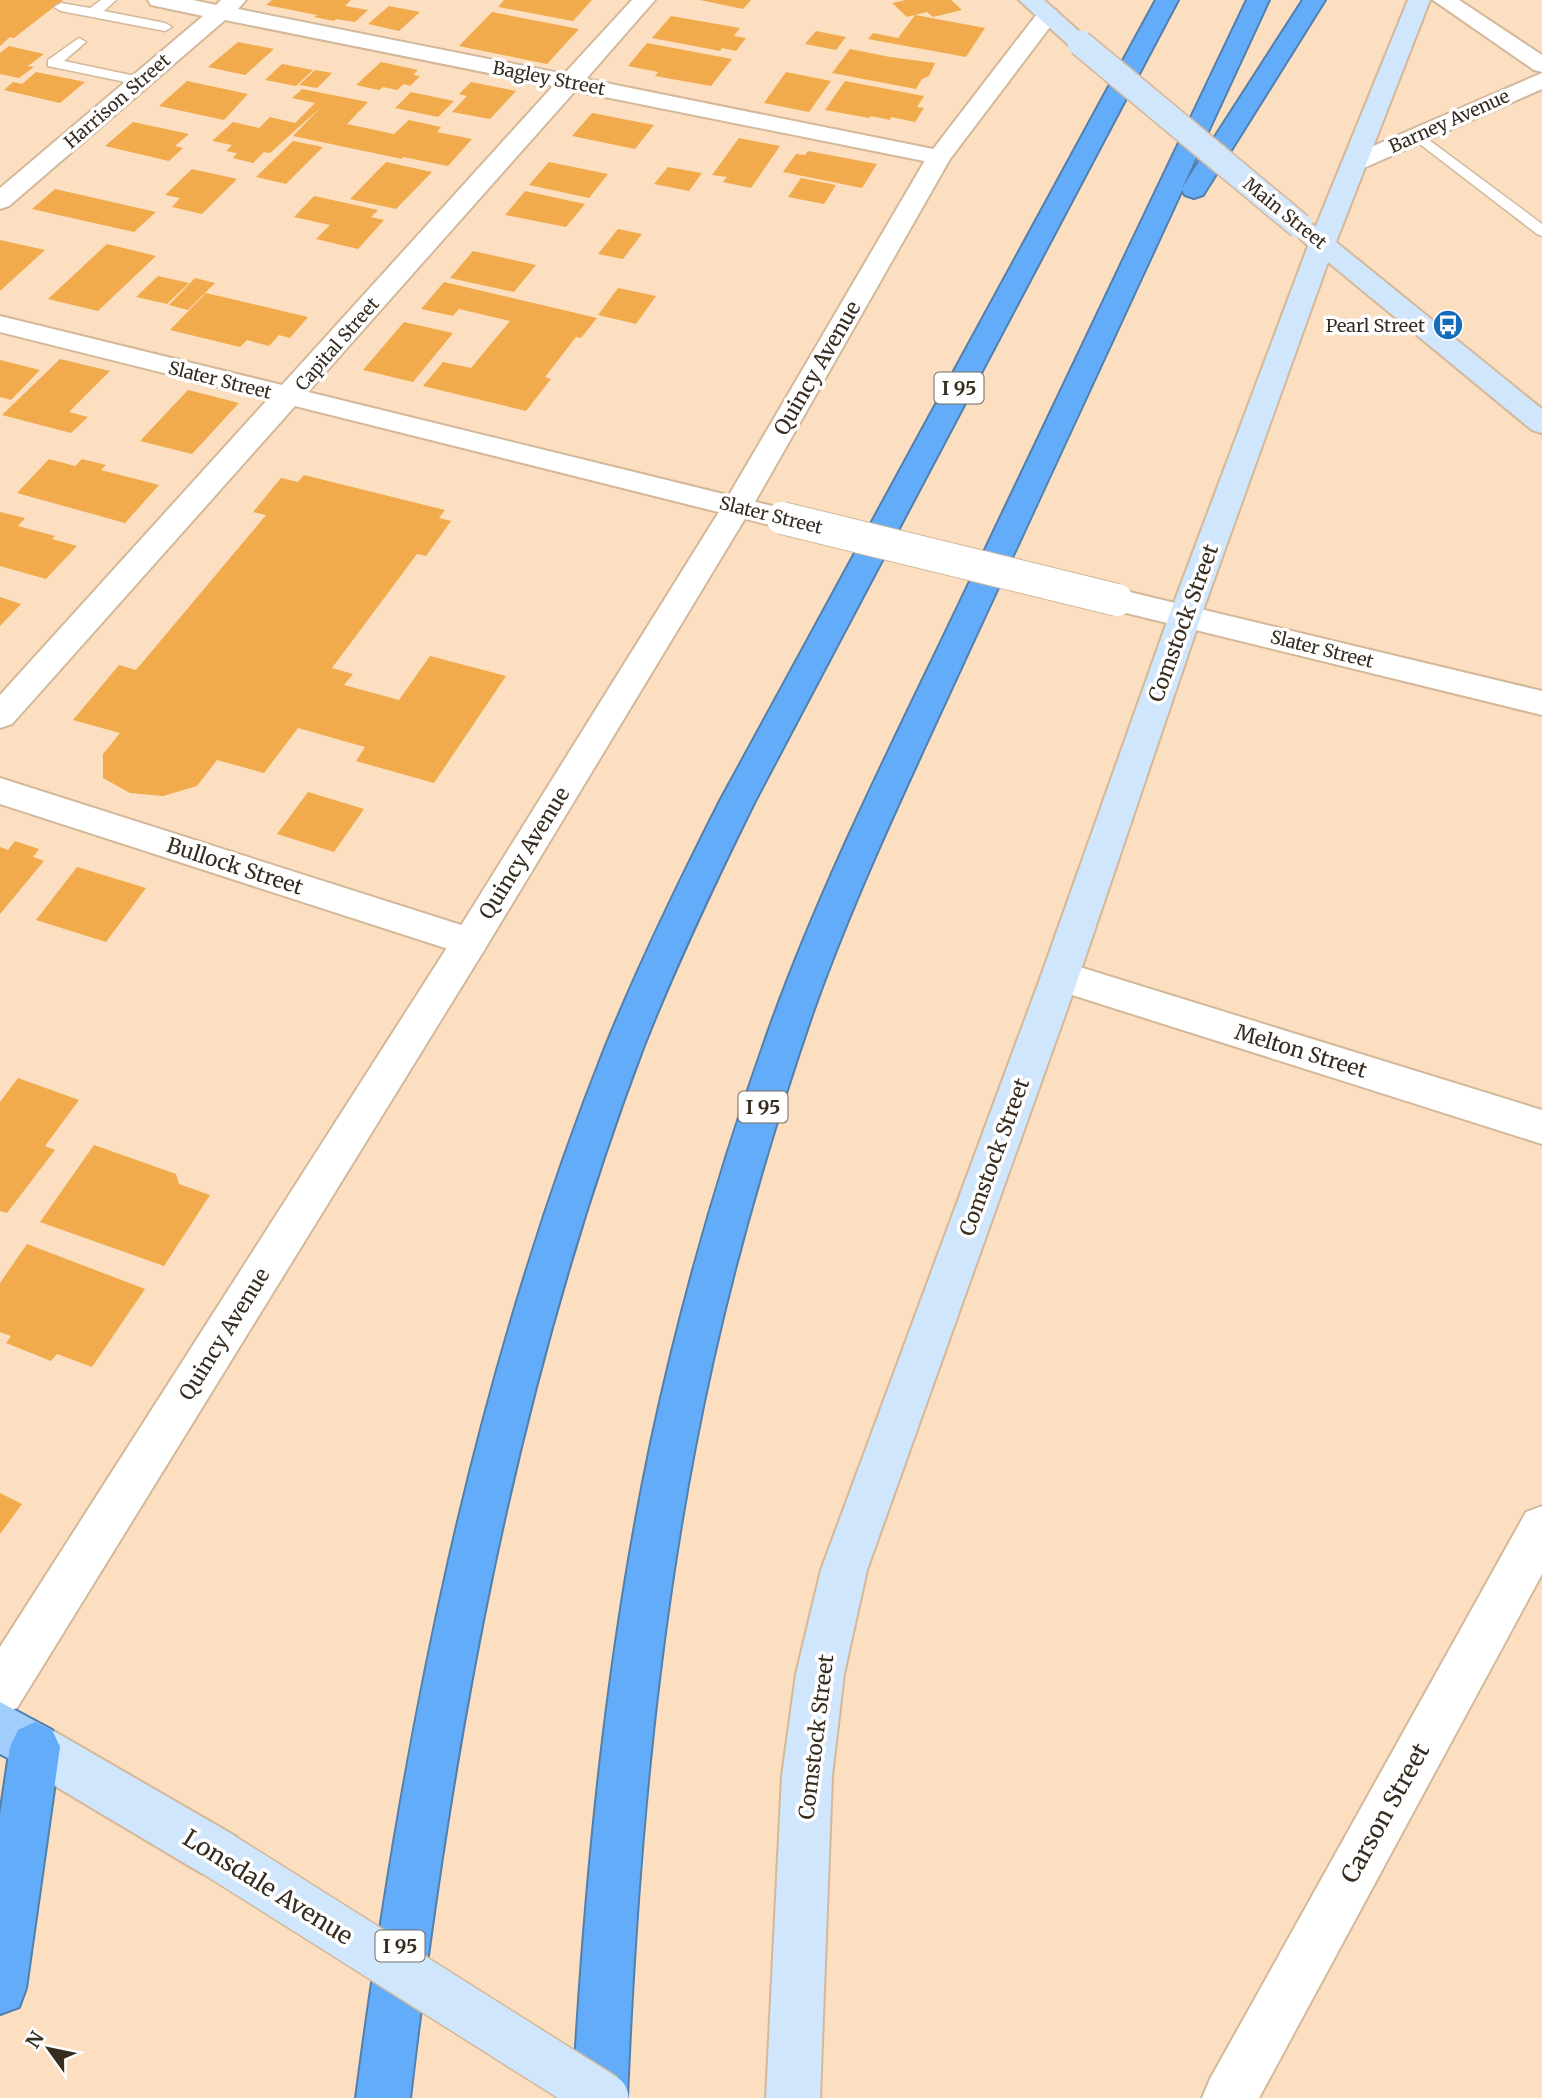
<svg xmlns="http://www.w3.org/2000/svg" width="1542" height="2098" font-family="Merriweather,serif">
<style>
.building{fill:#f1aa4c}
.lines{fill:none;stroke-linecap:round;stroke-linejoin:round}
.service-casing{stroke:#d3b899;stroke-width:3}
.minor-casing{stroke:#d3b899;stroke-width:4}
.tertiary-casing{stroke:#d3b899;stroke-width:4}
.secondary-casing{stroke:#d3b899;stroke-width:4}
.primary-casing{stroke:#537fad;stroke-width:4}
.motorway-casing{stroke:#537fad;stroke-width:4}
.service{fill:#fff;fill-rule:evenodd}
.minor{fill:#fff;fill-rule:evenodd}
.tertiary{fill:#fff;fill-rule:evenodd}
.secondary{fill:#d0e6fd;fill-rule:evenodd}
.primary{fill:#a1cdfb;fill-rule:evenodd}
.motorway{fill:#63acf9;fill-rule:evenodd}
.minor-bridge-casing{stroke:#d3b899;stroke-width:34;stroke-linecap:butt}
.secondary-bridge-far1-casing{stroke:#d3b899;stroke-width:28;stroke-linecap:butt}
.secondary-bridge-casing{stroke:#d3b899;stroke-width:52;stroke-linecap:butt}
.minor-bridge{stroke:#fff;stroke-width:32}
.secondary-bridge-far1{stroke:#d0e6fd;stroke-width:25}
.secondary-bridge{stroke:#d0e6fd;stroke-width:49}
.labels{text-anchor:middle;dominant-baseline:central;stroke-width:7;stroke-linejoin:round;paint-order:stroke}
.far-street-label{font-size:18px;fill:#362c1f;stroke:#fff}
.far-poi-label{font-size:18px;fill:#362c1f;stroke:#fff;text-anchor:end}
.shield{fill:#fff;stroke:#726b62;stroke-width:2}
.shield-label{font-size:19px;font-weight:bold;fill:#362c1f}
.street-label{font-size:21px;fill:#362c1f;stroke:#fff}
.near-street-label{font-size:24px;fill:#362c1f;stroke:#fff}
</style>
<rect width="100%" height="100%" fill="#fbdfc0"/>
<path class="building" d="M0,0h63l-49,38 -4,-1 -10,9z
M272,0h79l-6,6 23,4 -13,12 -19,-3 -2,2 -20,-4 3,-2 -51,-10z
M504,0h88l-19,21 -75,-14z
M700,0h51l-8,9z
M906,0h45l11,10 -29,7 -6,-5 -20,5 -15,-14z
M389,6l31,6 -21,19 -31,-7z
M492,12l87,17 -32,35 -88,-18z
M915,15l70,13 -19,29 -98,-18 5,-6 25,5z
M671,16l69,12 -6,8 12,2 -10,13 -14,-3 -2,3 -68,-13z
M816,31l30,6 -10,13 -31,-6z
M238,42l36,7 -29,26 -37,-8z
M647,43l85,16 -21,27 -56,-10 3,-4 -30,-6z
M9,46l35,8 -16,12 6,1 -15,11 -19,-4v-21z
M850,49l40,8 45,6 -6,13 -7,3 -6,10 -84,-16z
M381,62l37,8 -5,5 7,1 -10,10 -6,-2 -7,6 -14,-3 -4,3 -23,-5z
M282,64l31,6 -17,16 -31,-6z
M315,70l17,3 -15,15 -18,-3z
M36,72l49,10 -25,21 -56,-13 9,-8 9,2z
M786,72l45,9 -22,31 -45,-9z
M187,81l61,13 -24,26 -65,-14z
M845,81l79,15 -7,11 7,1 -9,14 -24,-5 -1,3 -19,-4 -2,2 -44,-8z
M471,82l45,9 -26,28 -38,-7 15,-16 -8,-2z
M302,89l66,13 -21,22 47,10 15,-14 32,7 -4,5 35,7 -24,27 -45,-9 -1,2 -109,-23 27,-28 -50,45 -6,-1 -11,11 -20,-5 4,-5 -11,-2 6,-6 -20,-4 21,-19 26,6 11,-11 25,6 20,-20 -23,-5z
M411,92l43,9 -16,16 -43,-9z
M592,113l62,12 -19,24 -63,-13z
M133,122l56,12 -14,12 8,2 -14,13 -64,-15z
M739,138l41,8 -29,42 -28,-6 4,-5 -15,-2z
M293,141l30,6 -37,37 -30,-7z
M808,151l69,13 -15,24 -79,-16 13,-18 9,1z
M386,162l46,10 -36,37 -46,-10z
M549,162l59,12 -19,24 -60,-13z
M668,167l34,6 -13,18 -35,-7z
M192,169l45,10 -35,35 -30,-7 8,-9 -15,-3z
M801,178l35,7 -12,19 -36,-7z
M55,189l101,23 -22,20 -102,-23z
M525,191l60,13 -19,23 -61,-12z
M314,196l64,14 -7,7 13,3 -26,29 -42,-10 14,-14 -36,-8z
M618,229l24,5 -19,25 -25,-5z
M0,240l45,10 -45,41z
M107,244l49,12 -58,55 -50,-12z
M473,251l63,14 -22,27 -64,-14z
M158,276l31,7 -22,21 -31,-7z
M195,278l20,5 -27,27 -19,-5z
M444,282l153,36 -16,20 -5,-1 -31,40 6,2 -25,32 -103,-25 20,-24 28,6 39,-47 -51,-12 -6,7 -32,-7z
M618,288l38,8 -20,28 -38,-9z
M206,293l102,24 -18,21 -11,-3 -10,11 -22,-6 -7,7 -70,-17z
M404,322l49,11 -40,49 -50,-12z
M60,359l50,12 -41,41 19,5 -17,16 -69,-18z
M0,360l40,10 -29,30 -11,-3z
M188,390l51,13 -47,51 -52,-13z
M49,459l26,7 7,-7 24,6 -5,5 58,15 -34,38 -108,-30z
M304,475l141,35 -6,8 12,3 -25,35 -9,-2 -85,114 21,6 -9,11 55,15 31,-44 76,20 -72,107 -78,-22 9,-14 -67,-19 -34,45 -47,-13 -20,26 -34,10 -33,-3 -27,-15v-24l17,-21 -47,-13 46,-55 17,5 130,-155 -13,-3 28,-34 17,4z
M0,512l25,6 -7,8 37,10 -3,3 25,7 -31,33 -46,-13z
M0,597l21,7 -21,22z
M308,792l56,17 -30,43 -57,-18z
M15,841l24,8 -6,8 11,4 -44,53v-67l8,3z
M77,867l69,21 -40,54 -70,-22z
M18,1078l61,22 -34,46 10,4 -48,63 -7,-2v-109z
M94,1145l82,29 3,10 31,11 -46,71 -124,-44z
M27,1244l118,45 -53,78 -35,-13 -6,7 -45,-18 5,-7 -11,-4v-49z
M0,1493l22,11 -22,30z"/>
<g class="lines">
<g class="service-casing">
<path id="service" d="M101,0h15l-12,11 61,12 7,4 -7,4 -104,-20 -7,-4 7,-4 29,5z
M79,38l7,4 -22,19 76,16 7,4 -7,4 -92,-19v-6z
M1417,131l125,93v12l-5,-2 -125,-96 -2,-3 2,-3z"/>
</g>
<g class="minor-casing">
<path id="minor" d="M148,0h45l23,5 5,-5h25l-8,9 326,65 68,-74h23l-69,79 362,73 3,5 -3,5 -9,2 -364,-73 -267,301 485,119 4,7 -4,7 -11,3 -487,-122 -283,318 -12,4v-33l268,-296 -268,-67v-16l282,69 271,-299 -328,-66 -216,186 -9,3v-21l203,-172 -52,-11z
M1433,0h26l83,55v17l-8,-2z
M1542,73v16l-176,78 -9,2 -9,-2 -3,-5 3,-5z
M1117,589l425,102v24l-436,-107 -5,-8 5,-8z
M0,778l483,154 5,10 -5,10 -13,4 -470,-152z
M1060,961l482,149v34l-495,-157 -6,-11 6,-11z
M1542,1506v68l-283,524h-57l8,-19 316,-567z"/>
</g>
<g class="tertiary-casing">
<path id="tertiary" d="M1048,8l8,2 3,5 -109,144 -198,348 -269,445 -466,756 -17,7v-68l457,-715 265,-425 205,-350 113,-147z"/>
</g>
<g class="secondary-casing">
<path id="secondary" d="M1019,0h25l48,43 -4,5h-16z
M1408,0h22l-94,242 206,167v24l-10,-3 -204,-168 -127,354 -122,360 -212,594 -23,104 -12,102 -12,322h-54l16,-322 14,-102 25,-104 220,-594 128,-360 139,-370 -17,-17 4,-6 9,-2 12,5z
M35,1722l17,8 185,107 7,18 -7,18 -18,7 -18,-7 -183,-109 -8,-17 8,-17z"/>
</g>
<g class="primary-casing">
<path id="primary" d="M0,1702l52,28 8,17 -8,17 -17,8 -35,-18z"/>
</g>
<g class="motorway-casing">
<path id="motorway" d="M1156,0h22l-423,801c-40,81 -79,163 -112,247 -128,338 -191,692 -233,1050h-54c47,-358 115,-713 249,-1050 34,-84 74,-166 115,-247z
M1247,0h22l-87,188 121,-188h22l-122,195 -9,3 -9,-3 -3,-5c-72,156 -144,312 -216,467 -53,116 -109,232 -152,352 -49,142 -91,290 -119,438 -41,214 -59,433 -68,651h-54c12,-219 33,-440 78,-655 30,-141 71,-283 120,-419 53,-147 125,-287 192,-428 95,-199 189,-397 284,-596z
M35,1722l17,8 8,17 -34,241 -7,19 -19,7v-199l10,-68 8,-17z"/>
</g>
<use href="#service" class="service"/>
<use href="#minor" class="minor"/>
<use href="#tertiary" class="tertiary"/>
<use href="#secondary" class="secondary"/>
<use href="#primary" class="primary"/>
<use href="#motorway" class="motorway"/>
<g class="minor-bridge-casing">
<path id="minor-bridge" d="M782,518l335,82"/>
</g>
<g class="secondary-bridge-far1-casing">
<path id="secondary-bridge-far1" d="M1080,43l220,183"/>
</g>
<g class="secondary-bridge-casing">
<path id="secondary-bridge" d="M219,1855l385,243"/>
</g>
<use href="#minor-bridge" class="minor-bridge"/>
<use href="#secondary-bridge-far1" class="secondary-bridge-far1"/>
<use href="#secondary-bridge" class="secondary-bridge"/>
</g>
<defs>
<g id="bus-disc" transform="scale(1.575)"><circle r="9.5" fill="#156dba" stroke="#fff"/><path d="M-5-6H5V4H4V6H2V4H-2V6H-4V4H-5ZM-3.5-4V0h7V-4ZM-3.5 1.2v1.5H-2V1.2ZM2 1.2v1.5H3.5V1.2Z" fill="#fff"/></g>
</defs>
<g fill-rule="evenodd">
<use href="#bus-disc" x="1448" y="325"/>
</g>
<g class="labels">
<g class="far-street-label">
<text transform="translate(549 78) rotate(11)">Bagley Street</text>
<text transform="translate(117 101) rotate(-41)">Harrison Street</text>
<text transform="translate(1449 121) rotate(-24)">Barney Avenue</text>
<text transform="translate(1285 213) rotate(39)">Main Street</text>
<text transform="translate(337 344) rotate(-49)">Capital Street</text>
<text transform="translate(220 380) rotate(14)">Slater Street</text>
<text transform="translate(771 515) rotate(14)">Slater Street</text>
<text transform="translate(1322 649) rotate(14)">Slater Street</text>
</g>
<g class="far-poi-label">
<text x="1425" y="325">Pearl Street</text>
</g>
<g class="shield">
<rect x="934.5" y="372.5" width="49" height="31" rx="5"/>
<rect x="738.5" y="1091.5" width="49" height="31" rx="5"/>
<rect x="375.5" y="1930.5" width="49" height="31" rx="5"/>
</g>
<g class="shield-label">
<text x="959" y="388">I 95</text>
<text x="763" y="1107">I 95</text>
<text x="400" y="1946">I 95</text>
</g>
<g class="street-label">
<text transform="translate(817 368) rotate(-60)">Quincy Avenue</text>
<text transform="translate(1183 623) rotate(-70)">Comstock Street</text>
<text transform="translate(524 853) rotate(-58)">Quincy Avenue</text>
<text transform="translate(235 866) rotate(18)">Bullock Street</text>
<text transform="translate(1301 1051) rotate(17)">Melton Street</text>
<text transform="translate(994 1157) rotate(-70)">Comstock Street</text>
<text transform="translate(224 1334) rotate(-58)">Quincy Avenue</text>
<text transform="translate(816 1737) rotate(-83)">Comstock Street</text>
</g>
<g class="near-street-label">
<text transform="translate(1385 1813) rotate(-61)">Carson Street</text>
<text transform="translate(268 1887) rotate(32)">Lonsdale Avenue</text>
</g>
</g>
<g transform="translate(49 2049) rotate(303)" stroke="#ffffff" stroke-width="5" paint-order="stroke">
<path d="M0-5L12 26L0 18L-12 26Z" fill="#362c1f"/>
<text y="-10" font-size="19" font-weight="bold" text-anchor="middle" fill="#362c1f">N</text>
</g>
</svg>
